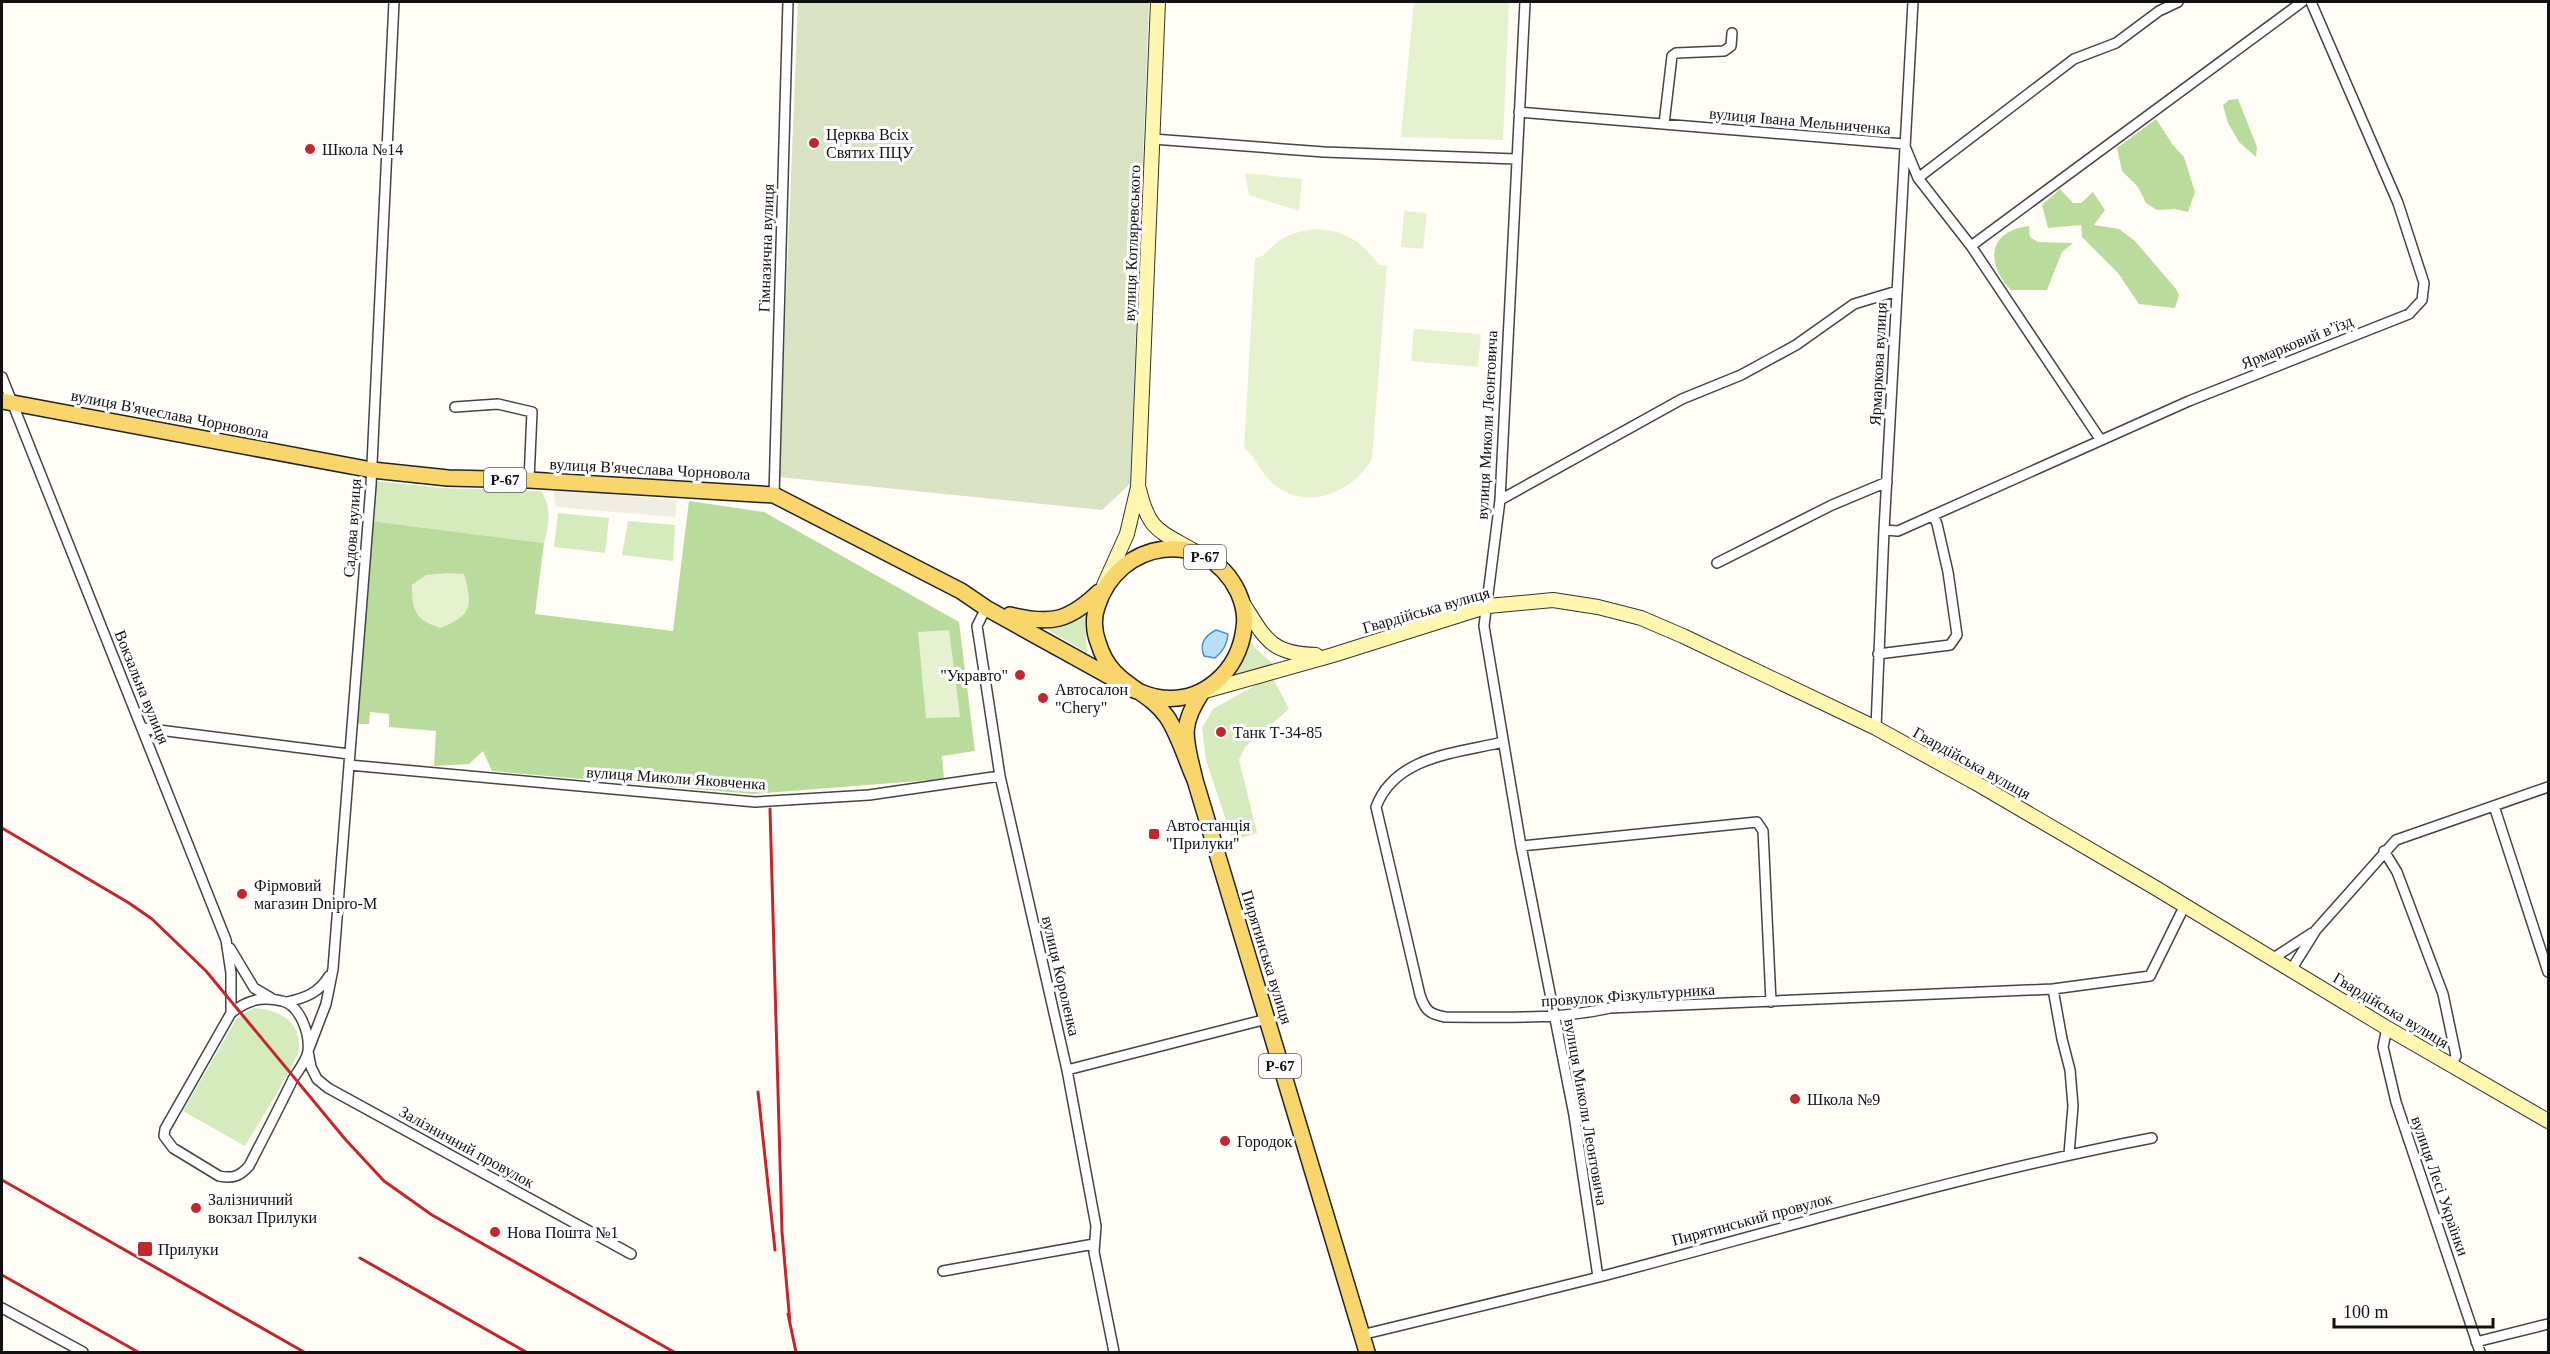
<svg xmlns="http://www.w3.org/2000/svg" width="2550" height="1354" font-family="'Times New Roman',serif">
<style>
.green{fill:#d5ebbd}
.forest{fill:#b9dc9c}
.cemetery{fill:#d9e3c4}
.pitch{fill:#e6f2cf}
.plaza{fill:#f1ede2}
.water{fill:#b9e0f7;stroke:#3f96cf;stroke-width:1.5}
.lines{fill:none;stroke-linecap:round;stroke-linejoin:round}
.street-casing{stroke:#444;stroke-width:12}
.secondary-casing{stroke:#333;stroke-width:16}
.primary-casing{stroke:#222;stroke-width:18}
.street{stroke:#fff;stroke-width:9}
.secondary{stroke:#fff6b0;stroke-width:14}
.primary{stroke:#f9d66b;stroke-width:15}
.rail{stroke:#c4262e;stroke-width:3}
.poi-dot{fill:#c4262e;stroke:#fff;stroke-width:2}
.labels{text-anchor:middle;dominant-baseline:central;stroke-width:6;stroke-linejoin:round;paint-order:stroke}
.shield{fill:#fff;stroke:#585858;stroke-width:1.5}
.shield-label{font-size:15px;font-weight:bold;fill:#111}
.street-label{font-size:16px;fill:#111;stroke:#fff}
.poi-label{font-size:16px;fill:#111;stroke:#fff;text-anchor:start}
</style>
<rect width="100%" height="100%" fill="#fffdf5"/>
<path class="green" d="M375,481l67,7 99,3c11,17 8,33 3,52l-173,-22z
M558,513l51,5 -4,35 -51,-6z
M628,521l47,4 -2,36 -51,-6z
M1090,609l-5,14 2,30 -45,-27z
M1248,636l7,12 22,19 -45,12 13,-28z
M1272,676l17,33 -44,38 -6,13 18,73 -24,8 -27,-81 -4,-32 11,-19z
M254,1008c24,2 47,12 45,41 -1,11 -45,82 -54,97l-62,-35 54,-93z"/>
<path class="forest" d="M2238,99l19,48 -1,10 -17,-15 -11,-19 -5,-18 6,-5z
M2156,119l17,26 11,12 11,35 -7,20 -13,-3 -18,1 -11,-7 -8,-16 -16,-16 -5,-23z
M2060,189l13,14h8l12,-11 12,18 -11,15 25,4 16,12 41,48 3,6 -4,13 -36,-4 -21,-31 -36,-36 -1,-12 -33,3 -6,-23z
M2029,226l1,11 8,5 35,1 -11,9 -15,38h-36c-26,-27 -23,-59 18,-64z
M689,501l75,11 195,110 16,129 -33,5 2,23 -191,15 -261,-23 -9,-20 -14,13 -35,2 2,-35 -47,-4v-13l-19,-2 -1,12h-14l16,-203 173,22 -9,71 138,17z"/>
<path class="cemetery" d="M798,2h351l-19,482 -28,26 -323,-33z"/>
<path class="pitch" d="M1414,2h95l-6,138 -102,-3z
M1245,173l57,6 -3,32 -50,-16z
M1404,211l23,2 -4,36 -22,-2z
M1317,229c29,2 46,13 62,36l8,1 -15,193c-21,36 -70,54 -103,21 -8,-8 -16,-27 -25,-32l11,-190c11,-1 15,-11 24,-17 12,-8 24,-11 38,-12z
M1414,329l67,5 -3,33 -67,-6z
M447,573l17,1c9,32 8,41 -23,54 -26,-8 -29,-17 -29,-43l14,-10z
M949,630l11,87 -34,1 -8,-86z"/>
<path class="plaza" d="M553,490l124,10 -2,17 -119,-10z"/>
<path class="water" d="M1216,630l12,4c-1,11 -5,17 -13,24l-11,-2c-5,-13 1,-20 12,-26z"/>
<g class="lines">
<g class="street-casing">
<path id="street" d="M394,2l-23,483 -38,484 -7,35 -18,47 3,16 6,12 11,9 303,166
M1525,2l-25,498 -16,126 37,220 53,269 24,162
M1519,112l385,32 14,34 53,68 129,193
M1664,124l8,-68 4,-3 48,-2 7,-5 1,-13
M1153,139l171,13 192,7
M1918,178l156,-119 42,-16 43,-32 19,-9
M1971,246l331,-244
M2,377l224,563 5,33v40l-66,116 -1,7 9,12 46,28c14,3 21,0 30,-10 15,-29 30,-58 44,-87 5,-8 14,-19 15,-28 2,-17 -8,-46 -26,-50 -20,-5 -35,-1 -51,12
M455,407l43,-3 34,8 -3,68
M774,495l14,-493
M1500,500l182,-101 59,-24 55,-30 58,-41 43,-13
M1884,530l14,1 291,-130 220,-87 13,-14 2,-17 -26,-80 -87,-201
M1717,563l115,-58 55,-23
M986,608l-9,18 23,150 67,294 29,156 -2,26 20,100
M1878,654l72,-9 7,-10 -9,-63 -11,-48 -4,-9
M143,728l206,26
M1876,728l8,-198 29,-528
M1503,742c-46,11 -108,14 -127,65l44,188c5,15 9,19 25,22 55,0 112,3 165,-9l443,-19 97,-13 35,-71
M349,765l406,37 114,-7 131,-19
M2494,806l54,166
M1521,846l236,-24 6,9 8,171
M2384,851l13,21 46,122 13,62 -5,9
M230,948l24,40 17,10
M2272,959l40,-26
M2291,970l25,-40 80,-90 152,-53
M2053,989l9,50 8,31 3,36 -4,48
M287,1002c18,-4 32,-9 42,-26
M2387,1028l-4,19 13,55 84,250
M1067,1070l200,-51
M943,1271l151,-27
M2,1308l81,44
M1361,1335c80,-20 159,-38 238,-58 184,-48 366,-103 553,-139
M2476,1342l72,-18"/>
</g>
<g class="secondary-casing">
<path id="secondary" d="M1139,489c10,42 19,41 55,62
M1104,585l23,-51 11,-47 20,-485
M1242,602c23,36 28,52 74,53
M1205,691l128,-36 155,-49 65,-6 45,7 43,11 42,18 193,92 100,55 178,104 233,141 161,93"/>
</g>
<g class="primary-casing">
<path id="primary" d="M2,401l370,69 76,8 81,2 245,15 187,96 25,17 148,82c7,2 15,6 22,7 46,9 83,-26 88,-69 2,-12 -1,-25 -6,-36 -32,-66 -120,-53 -141,15 -4,11 -3,25 1,35 13,45 47,44 69,75 12,18 19,43 28,63
M1010,615c41,10 59,6 89,-23
M1202,692c-24,36 -16,48 -7,88l172,572"/>
</g>
<use href="#street" class="street"/>
<use href="#secondary" class="secondary"/>
<use href="#primary" class="primary"/>
<path class="rail" d="M770,809l12,423 8,91
M2,828l127,75 23,16 54,52 139,168 39,42 48,34 242,137
M758,1092l17,158
M2,1180l302,172
M360,1258l166,94
M2,1275l136,77
M788,1314l8,38"/>
</g>
<g class="poi-dot">
<circle cx="814" cy="143" r="6"/>
<circle cx="310" cy="149" r="6"/>
<circle cx="1020" cy="675" r="6"/>
<circle cx="1043" cy="698" r="6"/>
<circle cx="1221" cy="732" r="6"/>
<rect x="1148" y="828" width="12" height="12" rx="3"/>
<circle cx="242" cy="894" r="6"/>
<circle cx="1795" cy="1099" r="6"/>
<circle cx="1225" cy="1141" r="6"/>
<circle cx="196" cy="1208" r="6"/>
<circle cx="495" cy="1232" r="6"/>
<rect x="137" y="1241" width="16" height="16" rx="3"/>
</g>
<g class="labels">
<g class="shield">
<rect x="484" y="468" width="42" height="24" rx="4.5"/>
<rect x="1184" y="545" width="42" height="24" rx="4.5"/>
<rect x="1259" y="1054" width="42" height="24" rx="4.5"/>
</g>
<g class="shield-label">
<text x="505" y="480">Р-67</text>
<text x="1205" y="557">Р-67</text>
<text x="1280" y="1066">Р-67</text>
</g>
<g class="street-label">
<text transform="translate(1800 121) rotate(5)">вулиця Івана Мельниченка</text>
<text transform="translate(1132 243) rotate(-88)">вулиця Котляревського</text>
<text transform="translate(766 248) rotate(-88)">Гімназична вулиця</text>
<text transform="translate(2297 342) rotate(-22)">Ярмарковий вʼїзд</text>
<text transform="translate(1878 364) rotate(-87)">Ярмаркова вулиця</text>
<text transform="translate(170 414) rotate(11)">вулиця В'ячеслава Чорновола</text>
<text transform="translate(1487 425) rotate(-87)">вулиця Миколи Леонтовича</text>
<text transform="translate(650 469) rotate(3)">вулиця В'ячеслава Чорновола</text>
<text transform="translate(352 528) rotate(-86)">Садова вулиця</text>
<text transform="translate(1426 610) rotate(-16)">Гвардійська вулиця</text>
<text transform="translate(142 687) rotate(68)">Вокзальна вулиця</text>
<text transform="translate(1972 763) rotate(29)">Гвардійська вулиця</text>
<text transform="translate(676 778) rotate(4)">вулиця Миколи Яковченка</text>
<text transform="translate(1267 957) rotate(73)">Пирятинська вулиця</text>
<text transform="translate(1061 976) rotate(77)">вулиця Короленка</text>
<text transform="translate(1628 995) rotate(-4)">провулок Фізкультурника</text>
<text transform="translate(2391 1010) rotate(31)">Гвардійська вулиця</text>
<text transform="translate(1586 1112) rotate(80)">вулиця Миколи Леонтовича</text>
<text transform="translate(467 1147) rotate(29)">Залізничний провулок</text>
<text transform="translate(2440 1186) rotate(71)">вулиця Лесі Українки</text>
<text transform="translate(1752 1219) rotate(-15)">Пирятинський провулок</text>
</g>
<g class="poi-label">
<text x="826" y="134">Церква Всіх<tspan x="826" dy="18">Святих ПЦУ</tspan></text>
<text x="322" y="149">Школа №14</text>
<text x="1008" y="675" text-anchor="end">"Укравто"</text>
<text x="1055" y="689">Автосалон<tspan x="1055" dy="18">"Chery"</tspan></text>
<text x="1233" y="732">Танк Т-34-85</text>
<text x="1166" y="825">Автостанція<tspan x="1166" dy="18">"Прилуки"</tspan></text>
<text x="254" y="885">Фірмовий<tspan x="254" dy="18">магазин Dnipro-M</tspan></text>
<text x="1807" y="1099">Школа №9</text>
<text x="1237" y="1141">Городок</text>
<text x="208" y="1199">Залізничний<tspan x="208" dy="18">вокзал Прилуки</tspan></text>
<text x="507" y="1232">Нова Пошта №1</text>
<text x="158" y="1249">Прилуки</text>
</g>
</g>
<rect width="2550" height="1354" fill="none" stroke="#111111" stroke-width="6"/>
<path d="M2334 1318v9h159v-9" fill="none" stroke="#111111" stroke-width="3"/>
<text x="2343" y="1318" font-size="18" fill="#111111" stroke="#ffffff" stroke-width="4.5" paint-order="stroke">100 m</text>
</svg>
